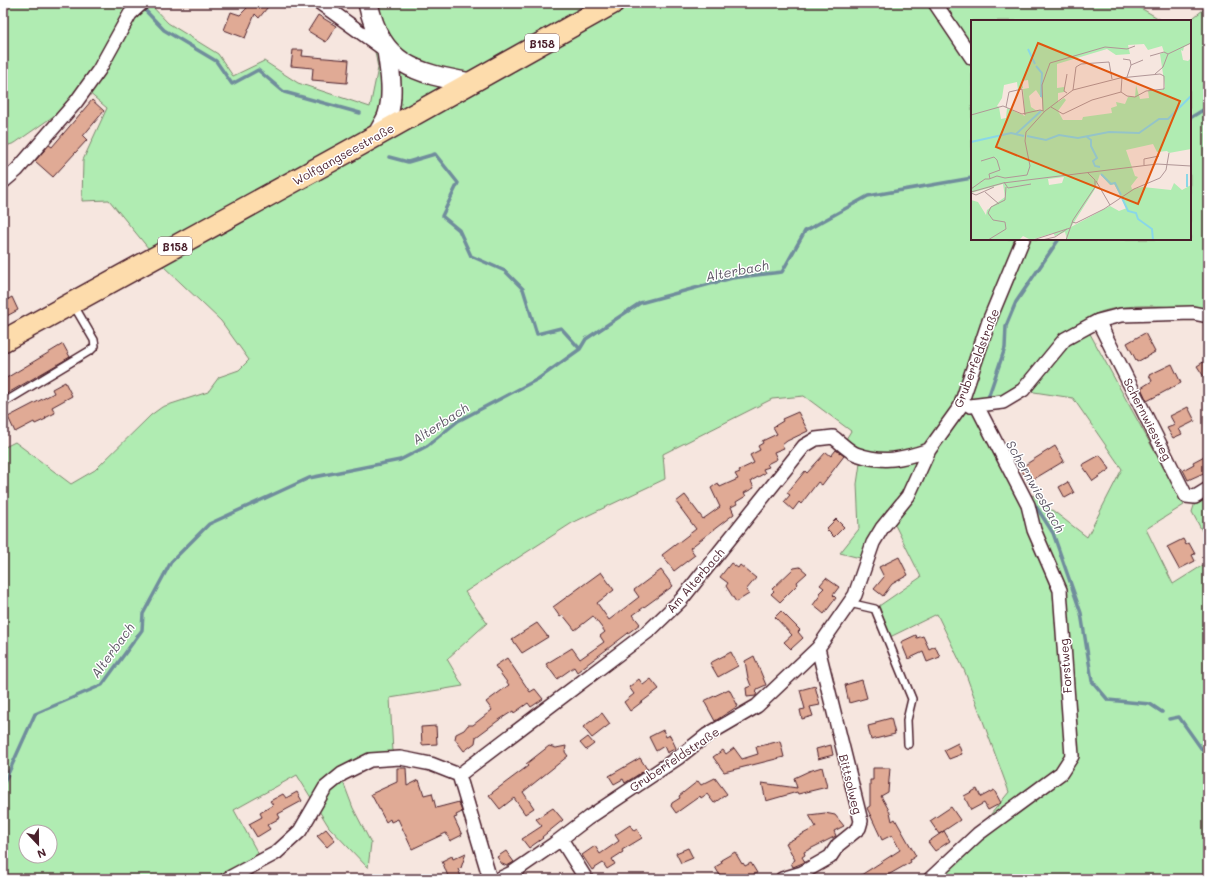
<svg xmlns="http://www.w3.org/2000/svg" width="1211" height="882" font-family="Mali,sans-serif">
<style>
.green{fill:#b0ecb2;stroke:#7d866e;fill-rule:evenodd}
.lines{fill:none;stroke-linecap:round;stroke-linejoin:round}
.stream{stroke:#708d9c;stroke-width:3.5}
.building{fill:#e0aa95;stroke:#4a1f2b}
.service-casing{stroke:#4a1f2b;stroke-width:10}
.minor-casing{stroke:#4a1f2b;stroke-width:16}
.secondary-casing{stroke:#4a1f2b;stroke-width:22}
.primary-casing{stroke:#4a1f2b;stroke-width:24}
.service{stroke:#fff;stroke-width:7}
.minor{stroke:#fff;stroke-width:13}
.secondary{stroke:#fff;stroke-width:19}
.primary{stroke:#fddcac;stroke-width:21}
.labels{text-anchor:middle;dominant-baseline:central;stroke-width:3;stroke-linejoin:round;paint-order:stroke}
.shield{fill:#fff;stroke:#80626b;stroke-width:1}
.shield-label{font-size:11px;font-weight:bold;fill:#4a1f2b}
.street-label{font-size:12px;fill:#4a1f2b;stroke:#fff}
.water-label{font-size:13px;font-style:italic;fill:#5d5664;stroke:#fff}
.inset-river{fill:none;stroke:#89d7e8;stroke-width:2}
.inset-road{fill:none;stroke:#b19697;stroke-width:1}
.view{fill:#e0560e;fill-opacity:0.15;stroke:#e0560e;stroke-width:2}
.inset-edge{fill:none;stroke:#4a1f2b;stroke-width:2}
</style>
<rect width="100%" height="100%" fill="#f6e6df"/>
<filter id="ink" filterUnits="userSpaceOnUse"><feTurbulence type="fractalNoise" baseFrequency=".025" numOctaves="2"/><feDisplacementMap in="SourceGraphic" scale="8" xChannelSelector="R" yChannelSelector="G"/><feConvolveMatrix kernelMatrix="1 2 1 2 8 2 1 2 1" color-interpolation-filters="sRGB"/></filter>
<g filter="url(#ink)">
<path class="green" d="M3,3h146l19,20 50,31 15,22 31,-15 34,22 72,24 8,-39 -12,-65h766l31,18h-191v218h218l-1,-218 19,-15v305c-34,-5 -97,-12 -125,10l101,184 -38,24 27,55 35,-22v317h-287l52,-43 36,-44 -44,-120 -28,-58 -47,23 -11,-31 42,-29 -34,-68 -27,49 -20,-5 19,-24 -2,-45 5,-34 -16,-11 5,-8 -47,-35 -32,3 -109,55 2,25 -93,44 -107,69 22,31 -40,36 16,27 -73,12 3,54 -50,17 -1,10 11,29 18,35 -3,25 -39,-41 -32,-52 -63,35 26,47 -40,22h-217v-431l12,-6 56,42 24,-14 56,-55 11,-8 46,-15 11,-15 20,-7 10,-10 -28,-39 -59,-56 -53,-65 -27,1 1,-41 24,-52 -19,-16 -73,51 -12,4zM1017,385l17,7 39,6 49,71 -35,68 -53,-41 -20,-9 -39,-74zM26,832h24v24h-24z
M1208,492v50l-16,-30 4,-13z"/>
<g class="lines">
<path class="stream" d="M142,7l22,23 52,31 16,23 26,-14 26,22 76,21
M1190,118l18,-11
M389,157l19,5 27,-8 23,29 -16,33 17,14 12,26 34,15 18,18 14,45 24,-6 19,21
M988,398l17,-50 1,-22 10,-24 43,-63
M1032,500l21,33 28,80 11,68 16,19 42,4 12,8
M1169,719l10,-2 29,41
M3,785l32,-71 67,-29 40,-55 1,-16 28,-52 38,-38 100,-46 91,-18 27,-14 31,-25 80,-42 42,-30 6,-10 54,-36 92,-25 50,-6 23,-41 63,-35 104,-18"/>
</g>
<path class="building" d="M241,3h30l-12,15 -4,-4 -10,24 -21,-8 7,-18 9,3 7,-7z
M318,15l18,11 -10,16 -18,-11z
M293,50h10l-1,6 47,4 -2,23 -35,-3 1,-12 -22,-2z
M92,100l12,11 -21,25 4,4 -34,37 -18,-16 14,-16 3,2z
M12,297l6,13 -15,8v-16z
M1145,333l10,19 -18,10 -10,-19z
M63,344l7,13 -67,39v-16z
M1208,359v24l-11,-17z
M1172,364l9,19 -34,18 -6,-13 11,-7 -3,-6z
M65,382l7,14 -20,11 3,6 -10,5 1,1 -11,5 -1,-2 -19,10 -7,-15 46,-24 -2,-4z
M1188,407l7,14 -16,8 3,5 -9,4 -6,-10 8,-3 -5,-9z
M798,412l10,19 -21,10 -5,4 2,3 -10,4 3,7 -10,5 2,3 -6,2 2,4 -14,8 3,7 -10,5 2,3 -10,6 1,2 -6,3 3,7 -44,34 5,7 -21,16 -12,-16 34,-26 -20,-27 9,-7 18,24 17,-12 -9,-19 7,-5 2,4 18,-8 -3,-5 5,-2 -1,-2 15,-7 -4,-8 10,-5 -2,-4 5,-3 -1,-2 15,-7 -4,-7 10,-6 -1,-2z
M1055,446l9,15 -35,21 -9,-14z
M836,450l8,6 -22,29 -4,-3 -17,22 -2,-2 -6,8 -9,-8 6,-7 -3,-2 18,-22 2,2 19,-21 5,4z
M1208,454v17l-20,9 -5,-10 11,-6 -1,-2z
M1100,455l10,14 -17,12 -11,-16z
M1068,482l6,11 -9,5 -6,-11z
M836,519l8,8 -10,10 -8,-8z
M1183,539l3,6 3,-2 6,11 -3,1 3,6 -16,8 -12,-22z
M899,557l9,18 -16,9 -9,12 -9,-7 10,-12 -5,-10z
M731,563l7,5 2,-3 16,13 -10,12 3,4 -13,8 -10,-16 2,-3 -8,-6z
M800,567l7,6 -10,9 1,2 -18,18 -9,-8 3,-3 -2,-2 22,-21z
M661,570l12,16 -40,29 7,9 -63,48 -3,-5 -17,12 -11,-15 26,-16 8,11 24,-17 -4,-6 5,-4 -12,-16 -18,14 -12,-15 -3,2 -7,-10 48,-35 13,18 -17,13 12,17 30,-23 -5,-7z
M826,578l13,9 -6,8 3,3 -12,16 -11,-9 8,-11 -2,-1 5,-5 -4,-3z
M781,611l19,19 -2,2 5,6 -12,11 -7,-7 8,-7 -17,-18z
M537,623l11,14 -26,16 -10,-14z
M916,635l1,3 6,-2 6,13 6,-3 5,11 -13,5 -4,-10 -15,7 -7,-17z
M731,652l7,14 -20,11 -8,-14z
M754,656l12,29 -9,4 -1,7 -9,1 -1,-9 5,-2 -3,-8 -3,-17z
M507,658l23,34 5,-3 8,10 -12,8 -3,-4 -14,10 -1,-2 -14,9 -23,17 -1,6 -11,8 -9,-12 1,-5 8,-4 4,-5h5l19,-15 -6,-8 23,-17 -14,-19z
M639,679l4,6 8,-6 8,10 -29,22 -6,-9 10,-8 -5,-7z
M862,680l5,18 -18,5 -4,-18z
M815,686l5,19 -10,2 3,9 -11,3 -2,-9 5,-1 -5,-19z
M729,689l9,17 -23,15 -11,-20z
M602,713l8,11 -18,14 -9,-11z
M891,718l4,16 -24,6 -3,-14 8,-2v-2z
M436,726l1,18 -15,1 -1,-18z
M663,730l3,7 4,-2 6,13 -9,5 -3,-7 -8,5 -7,-14z
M588,737l6,7 -8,6 -6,-7z
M780,741l4,16 -60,15 -11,-15 10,-7 3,4 8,-6 8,11 16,-5 -2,-7z
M958,743l4,11 -13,5 -5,-9z
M831,745l2,10 -15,4 -2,-10z
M549,746l7,2 10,-2 -1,6 3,4 -45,36 11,16 -9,6 -11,-16 -14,11 -11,-14 39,-29 -2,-2z
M640,758l7,11 -22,14 -2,-4 -9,5 -5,-8z
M822,767l5,20 -29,7 -1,-2 -31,9 -4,-18 35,5 -3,-10 15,-7z
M397,768h9l1,18 12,-6 5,15 8,-2 4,15 23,-6 3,10 -6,3 1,2 -3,1 8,17 -12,6 -4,-8 -34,16 -14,-30 -7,3 -1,-3 -4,3 -15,-28 26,-12z
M873,768h17l-2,24 -7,4 9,16 2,9 3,-2 21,37 -6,4 1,2 -30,17h-26l45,-29 -8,-15 -10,5 -15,-32 3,-2v-26h3z
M715,778l12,16 -13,9 -7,-9 -6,4 -1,-2 -24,17 -5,-7 1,-3 8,-5 -1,-2 19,-15 3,4z
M977,789l4,8 13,-7 7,13 -13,7 -4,-7 -13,7 -7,-14z
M297,792l5,9 -24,13 2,4 -13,7 3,4 -13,8 -8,-13 13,-7 -2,-4 13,-8 -3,-4 13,-7 3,4z
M951,807l9,13 -21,14 -9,-13z
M553,808l10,12 -21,17 1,1 -14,10 -7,-9 20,-13 -6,-7z
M825,813l10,2 9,11 -10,5 2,5 -32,16 1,3 -3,2 3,5 -12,5 -2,-4 4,-3 -9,-17 30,-16 -7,-12z
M630,825l4,6 3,-2 5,9 -20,12 1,2 -11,7 3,5 -8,5 -4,-6 -11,7 -10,-15 13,-9 5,8 19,-13 -4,-6z
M326,829l9,11 -8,7 -10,-11z
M944,831l6,10 -15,10 -7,-9z
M688,848l5,10 -12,5 -5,-10z
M506,851l8,11 -7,4 -5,-2 -5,-7z
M735,852l7,12 1,-1 2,3 6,-3 6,10 -12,6h-23l-7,-12 7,-4 -1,-3z
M466,853l-5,15 -3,1 4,10h-13l-7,-18 10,-5 1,3z"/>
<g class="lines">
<g class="service-casing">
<path id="service" d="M3,403l88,-53 4,-4 -1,-6 -21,-36
M849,603l26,6 37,90 -5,21 1,24"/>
</g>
<g class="minor-casing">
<path id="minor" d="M320,3l65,47
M935,3l37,55
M3,182l14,-12 59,-68 23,-32 31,-56 12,-11
M1098,321l88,175 9,1 13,-8
M970,406l33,-4 20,-12 42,-51 33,-18 23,-6 72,-2 15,3
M459,775l31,104
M561,839l25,40
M227,879l49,-26 24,-22 25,-43 17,-14 28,-14 30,-2 11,2 20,4 28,11 191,-145 31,-30 123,-154 12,-7 17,-2c7,5 15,14 23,17 28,10 46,5 73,-4
M499,879l13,-6 42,-29 34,-26 91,-61 28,-22 50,-29 61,-58 37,-53 18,-52 9,-15 26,-32 21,-46 31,-43 29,-86 34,-82
M782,879l20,-6 28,-16 8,-12 21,-17 2,-7 -43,-173
M930,879l48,-45 83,-61 11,-17 -12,-166 -26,-60 -6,-25 -51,-99"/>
</g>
<g class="secondary-casing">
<path id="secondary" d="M368,3c13,62 47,70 103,80
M378,134c3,-7 8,-13 10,-20 6,-20 2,-43 -1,-63"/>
</g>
<g class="primary-casing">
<path id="primary" d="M3,341l346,-190 264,-148"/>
</g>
<use href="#service" class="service"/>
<use href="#minor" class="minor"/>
<use href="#secondary" class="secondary"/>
<use href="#primary" class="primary"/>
</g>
</g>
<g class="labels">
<g class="shield">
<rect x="525" y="34" width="34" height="18" rx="3"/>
<rect x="158" y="237" width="34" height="18" rx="3"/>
</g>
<g class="shield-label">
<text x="542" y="43">B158</text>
<text x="175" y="246">B158</text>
</g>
<g class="street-label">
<text transform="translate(343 154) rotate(-29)">Wolfgangseestraße</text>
<text transform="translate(976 358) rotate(-69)">Gruberfeldstraße</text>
<text transform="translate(1148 419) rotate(63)">Schernwiesweg</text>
<text transform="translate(695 580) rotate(-49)">Am Alterbach</text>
<text transform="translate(1065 666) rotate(-94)">Forstweg</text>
<text transform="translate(674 759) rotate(-34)">Gruberfeldstraße</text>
<text transform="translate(851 784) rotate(76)">Bittsolweg</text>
</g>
<g class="water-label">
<text transform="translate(737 270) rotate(-11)">Alterbach</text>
<text transform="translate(440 423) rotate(-33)">Alterbach</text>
<text transform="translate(1036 486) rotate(60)">Schernwiesbach</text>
<text transform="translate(112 650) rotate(-54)">Alterbach</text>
</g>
</g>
<g transform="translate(971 20)">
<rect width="220" height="220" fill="#f6e6df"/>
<path d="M0,0h220v23l-7,4 -1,4 -2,-1 2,10 5,1 3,-3v91l-22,4 -2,-2 -10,1 -4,-8 -27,6 9,26 3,1 -7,9 1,3 11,-2 28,3 3,-7 8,7 9,-5v55h-124l-2,-8 -10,4 -2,-3 -22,7 -8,-4 -4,4h-48v-40l7,2 8,13 1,-5 18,-13 -2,-13 -32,9zM173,24l4,6 14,-4 2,6 -4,2 5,33 -3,3 -14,1 1,7 -9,1 -4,-14 -1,12h-7l-3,7 -9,-2 1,4 -6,2 1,5 -29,4 -1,3h-19l-5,-9 8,-11 -2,-2 -6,4v-9l6,-1v-5l-7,1v-24l50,-15 9,6 14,-1 -2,-9zM57,60l1,8 -6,1 2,27 -18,-8 -1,10 -5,1 -2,-12 -2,-1 5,-8 2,-13 13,-3 1,8 5,-2 -1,-7zM65,70l6,9 1,11 -6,1 -6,-4 -2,-11zM129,154l10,11 4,-1 13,24 -8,3 -9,-5 -39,21 24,-38zM93,157l-2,6 -13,2 -1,-6z" fill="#b0ecb2" fill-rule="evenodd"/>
<path class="inset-river" d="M57,29l7,15M65,46l6,7 -1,24M45,114l25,-23M56,116l19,4 13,-5 19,3 31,-6 30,1 20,-14h9l23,-23M116,117l4,3v6l6,12 -4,3 2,5 5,1M0,122l40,-9 13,3M130,154l10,10 4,-1 6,12M216,167v-13M151,178l6,13 8,2 2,6 14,10 1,11"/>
<path class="inset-road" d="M179,36l14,-4 4,2M152,39l7,1 1,5M96,54l-3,17 3,2M184,54l8,-7 5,-13 23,-11M156,57l4,-12 12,-5M102,70l3,-23 5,-3 28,-2 3,17M150,72l1,-15M35,87l3,-15 13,-3 3,26M72,90l-1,-25 8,-22 55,-16 22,2 8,-3M0,95l32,-9 19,8 18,-4 4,1M10,141l13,-4 3,3 3,10 -11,4 1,5M173,145v-6l15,-3M18,159l8,-3 8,2 22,-3 3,-9 -5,-25 1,-9 19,-21 28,-21 47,-12 40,-4 4,2v13l-18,2 -11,6 -8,-1 -6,-4 -29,8 -29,14 -12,-7M125,161l14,24M33,162l4,6 23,-4M0,169l14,-10h4M0,172l32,-9 154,-19 34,2M14,172l14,12M0,173l5,2 18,-8M101,202l4,1 28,-14 30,-20 26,-11 6,-8 3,-17M17,220l18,-11 -1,-7 -12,-2 -5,-7 3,-6 14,-7 1,-13M62,220l37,-12M71,220l13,-3 12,-8M95,220l7,-20 22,-33v-7l-8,-8"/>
<path class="view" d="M67,23l142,58 -42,103 -142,-57z"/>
<rect width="220" height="220" class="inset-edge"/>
</g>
<rect width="1211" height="882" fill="none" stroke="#fff" stroke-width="16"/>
<rect x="8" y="8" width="1195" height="866" fill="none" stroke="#4a1f2b" stroke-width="1.5" filter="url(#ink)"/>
<g transform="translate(38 844) rotate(158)"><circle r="19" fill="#ffffff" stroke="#b7a5aa"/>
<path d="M0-3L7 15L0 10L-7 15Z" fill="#4a1f2b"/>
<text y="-6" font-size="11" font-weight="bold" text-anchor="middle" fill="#4a1f2b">N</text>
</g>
</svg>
